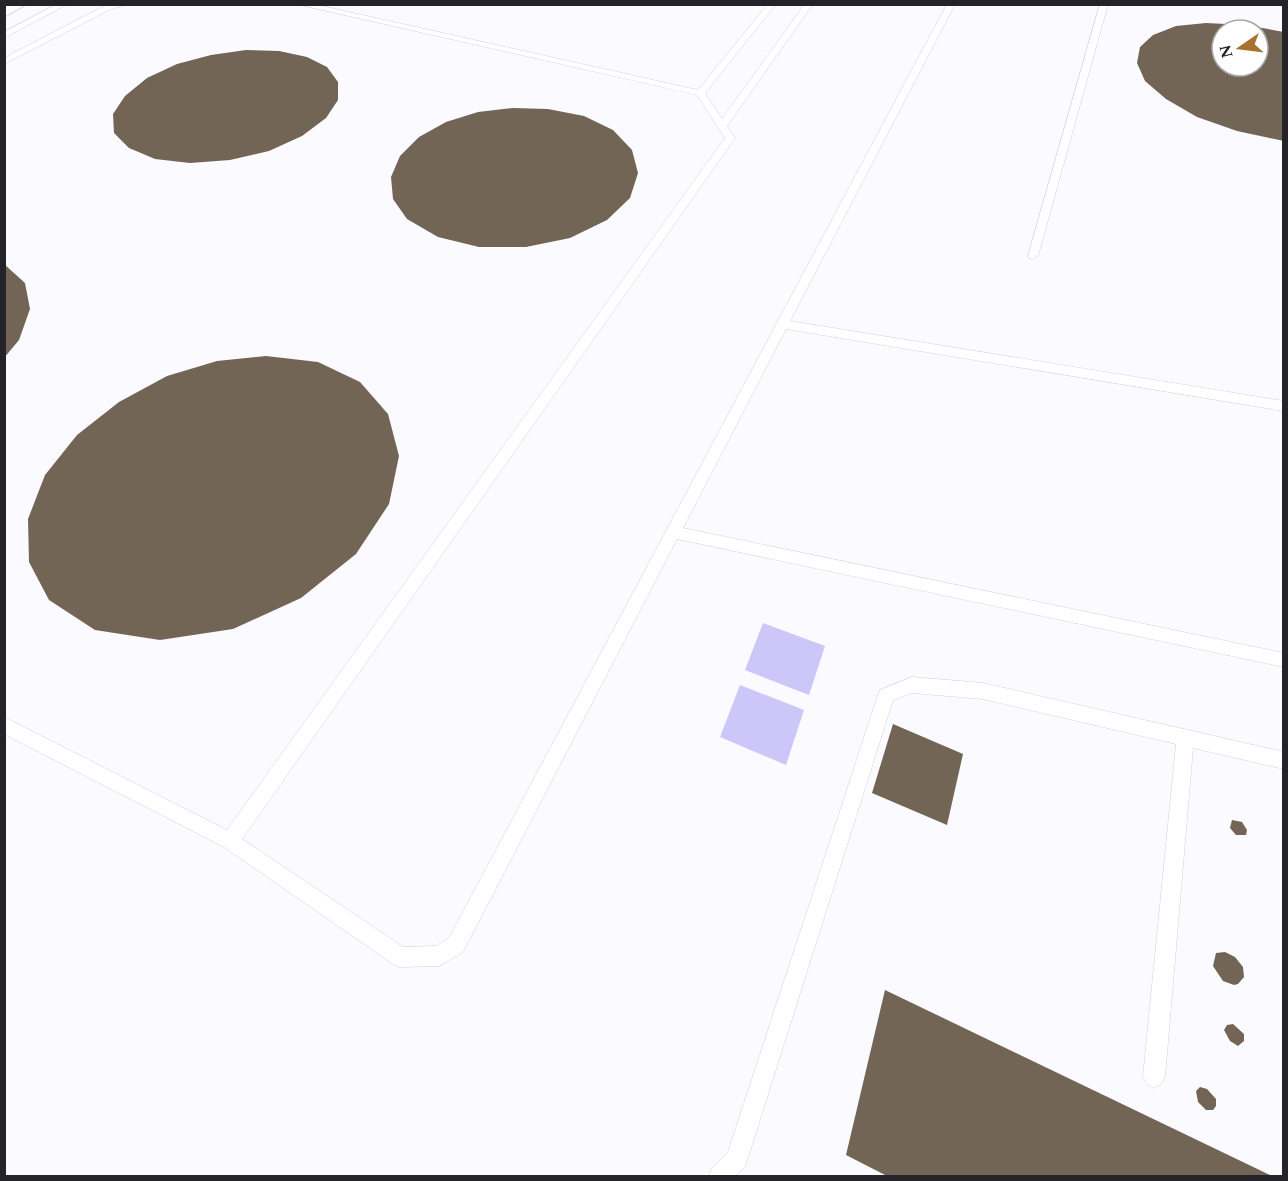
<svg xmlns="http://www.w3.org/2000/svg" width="1288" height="1181" font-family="Spectral,serif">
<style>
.water{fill:#ccc6f9}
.building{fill:#736556;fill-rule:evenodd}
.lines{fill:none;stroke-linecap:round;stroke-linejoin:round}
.service-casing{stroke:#d2d0e5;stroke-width:1}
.minor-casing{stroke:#d2d0e5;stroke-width:2}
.service{fill:#fff;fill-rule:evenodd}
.minor{fill:#fff;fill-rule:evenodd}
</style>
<rect width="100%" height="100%" fill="#fbfaff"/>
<path class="water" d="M763,623l62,23 -16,49 -64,-25z
M740,685l64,25 -18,55 -66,-28z"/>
<path class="building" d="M1206,23l40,2 38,7v109l-47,-10 -40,-14 -31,-18 -21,-18 -8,-18 3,-16 13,-12 23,-9zM1222,30h36v36h-36z
M246,50l33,1 28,6 20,10 11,15v18l-12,18 -24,18 -33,15 -39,9 -40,3 -35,-4 -26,-11 -15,-15 -1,-19 12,-18 22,-18 30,-14 34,-9z
M513,108l35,1 36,7 29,14 19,20 6,23 -8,25 -23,22 -37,18 -44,9h-47l-41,-10 -31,-18 -14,-20 -2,-22 9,-21 19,-19 27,-15 32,-10z
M4,264l21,19 5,26 -11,31 -15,18z
M266,356l52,6 42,20 28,32 11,42 -10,48 -33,50 -55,44 -68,31 -73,11 -65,-10 -46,-30 -20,-38 -1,-43 17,-44 32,-40 42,-33 48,-26 50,-15z
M893,724l70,30 -16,71 -75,-32z
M1232,820l10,2 5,8 -1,5h-10l-6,-7z
M1225,952l10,5 8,10 1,10 -6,7 -4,1 -11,-4 -10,-15 3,-13z
M885,990l387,186h-385l-41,-21z
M1233,1024l11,10v7l-6,5 -8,-5 -6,-11 3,-5z
M1200,1087l7,2 9,10v7l-3,4h-7l-8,-8 -2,-11z"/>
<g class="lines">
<g class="service-casing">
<path id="service" d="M57,4h11l-64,34v-6z
M130,4l-19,5 -107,55v-6l102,-53z
M296,4h17l385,86 70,-86h8l-71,89 17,26 83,-115h8l-86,122 8,12 -493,701 161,108 33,-1 13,-8 498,-934h8l-165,317 494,80v10l-498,-82 -103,199 601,125v14l-607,-128 -214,413 -24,14 -39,1 -7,-3 -169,-117 -220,-113v-17l223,113 498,-692 -28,-43z
M1100,4h8l-70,252 -5,3 -4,-1 -1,-2z
M912,677l71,6 301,69v17l-91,-21 -28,329 -4,7 -7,4 -7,-4 -4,-7 33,-333 -193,-45 -71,-6 -19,7 -148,467 -10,9h-26l3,-8 16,-16 150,-457 2,-5z"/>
</g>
<g class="minor-casing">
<path id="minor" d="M7,4h20l-23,13v-11z"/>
</g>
<use href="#service" class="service"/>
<use href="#minor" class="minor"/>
</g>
<rect width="1288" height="1181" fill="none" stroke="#24232a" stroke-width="12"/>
<g transform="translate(1240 48) rotate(256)"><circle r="28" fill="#ffffff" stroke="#a7a7aa" stroke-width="1.5"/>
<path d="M0-4.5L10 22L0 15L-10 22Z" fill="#a9712e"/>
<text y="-9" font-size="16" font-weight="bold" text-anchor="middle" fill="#24232a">N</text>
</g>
</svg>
